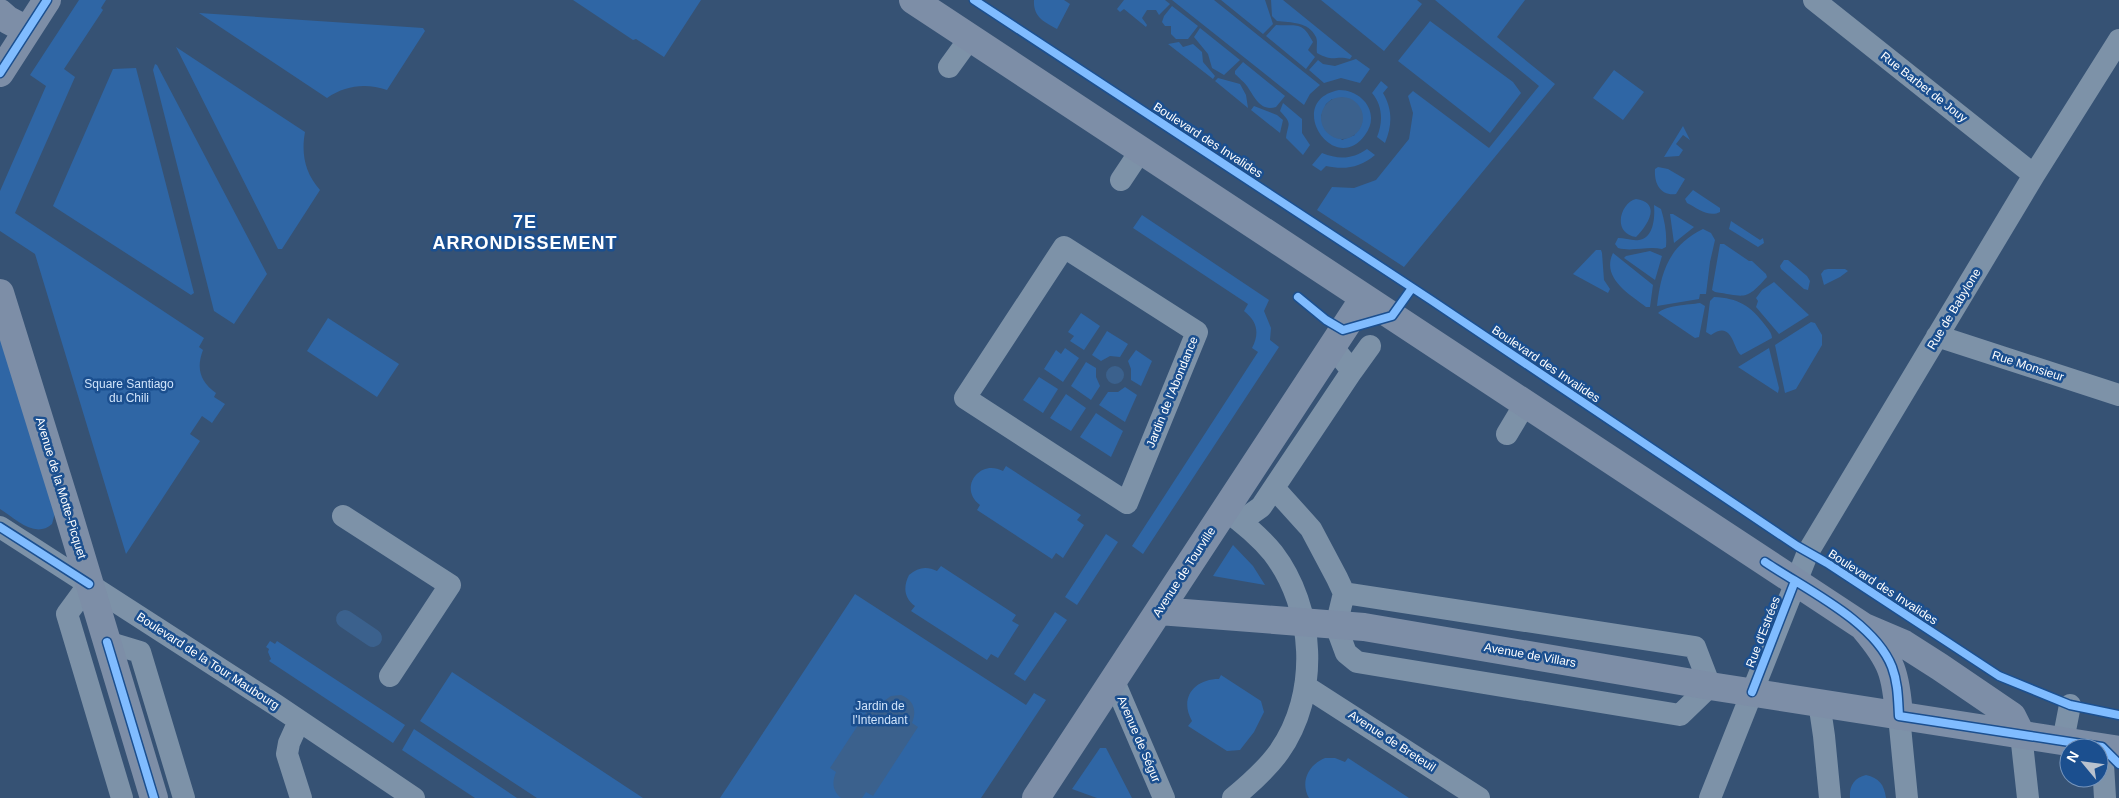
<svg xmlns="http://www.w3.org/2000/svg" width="2119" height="798" font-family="Helvetica,sans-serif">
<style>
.green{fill:#2f66a5;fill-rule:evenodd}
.water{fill:#3b618d}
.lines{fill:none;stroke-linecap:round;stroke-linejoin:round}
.canal{stroke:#3b618d;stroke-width:18}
.minor{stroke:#7d92a8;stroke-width:22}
.major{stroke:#7d8ea7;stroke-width:28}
.cycleway-casing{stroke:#1b4f8f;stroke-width:11}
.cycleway{stroke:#80bcff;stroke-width:8}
.labels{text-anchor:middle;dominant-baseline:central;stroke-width:5;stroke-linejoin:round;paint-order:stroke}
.street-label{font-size:12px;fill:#fff;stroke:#1b4f8f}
.park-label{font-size:12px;fill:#cfe3fa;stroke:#1b4f8f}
.district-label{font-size:18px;font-weight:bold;letter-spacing:1px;fill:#fff;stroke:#1b4f8f}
</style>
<rect width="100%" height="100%" fill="#365274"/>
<path class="green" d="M79,0h27l-5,8 2,2 -39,59 11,8 -60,136 189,125 -5,9 4,3c-7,18 -3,32 13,43l-2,4 11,7 -13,19 -10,-7 -12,18 10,7 -74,113 -91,-300 -35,-23v-40l46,-105 -16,-11z
M573,0h128l-37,57 -28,-18 -3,1z
M1034,0h30l6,4 -13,25c-13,-7 -24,-12 -23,-29z
M1124,0h41l5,4 -11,11 -3,-5h-9l-5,8 5,7 -1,2 -22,-18 -4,3 -3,-3z
M1172,0h42l106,85 -10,9 -6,11z
M1221,0h44l8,24 -10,10z
M1271,0h12l69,56 -2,3c-16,-4 -15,4 -33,-6 -1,-5 1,-11 -1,-16 -8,-16 -25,-14 -39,-16l-5,-5z
M1321,0h96l5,4 -38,47z
M1435,0h90l-28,37 58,47 -151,183 -87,-57 15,-23 22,1 22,-8 33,-41 4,-26 -5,-17 5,-5 76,57 50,-62z
M1172,6l26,20 -10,13h-12l-5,-5v-8h-6l-3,-4 2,-6z
M199,13l224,15 2,3 -38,59c-21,-7 -41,-5 -60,8z
M1430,21l83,61 8,11 -31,40 -92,-72z
M1276,25c22,1 26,-4 37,17l-5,8 7,7 -9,12 -40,-33z
M1200,28l40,32 -16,15 -12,-7 -4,-14 -14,-17z
M1179,42l4,5 10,-3 9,8 1,10 12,14 -2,3 -45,-35z
M176,47l129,85c-4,22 0,41 15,58l-38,59h-4z
M1356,59l14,10 -10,14 -19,-5 -17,5 -15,-13 9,-10 5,4 12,2z
M1243,62l42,34 -9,11c-16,5 -22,-11 -29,-21 -4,-5 -8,-8 -12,-12v-3z
M155,64l2,1 110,209 -33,50 -20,-13 -61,-241z
M136,68l58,225 -3,2 -138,-89 60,-137z
M1614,70l30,22 -21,28 -30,-22z
M1218,78l22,6 6,11 2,13 -33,-27z
M1381,81l7,6 -5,6c10,17 9,33 2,50l-8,-6c6,-15 6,-31 -5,-44z
M1339,90c24,0 42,24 26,45 -31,43 -82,-34 -26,-45zM1332,99l23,36 -13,5 -21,-24 5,-12z
M1283,103l19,16v14l8,12 -7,10 -17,-17c2,-16 7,-13 -6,-27z
M1254,106l23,9 6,5 -3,13 -29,-23z
M1683,126l7,14 -7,-5 -7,9 7,6 -4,6 -15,1z
M1367,149l8,6c-15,13 -31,15 -49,11l-5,5 -9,-6 10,-12c17,7 31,6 45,-4z
M1658,167l10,2 17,10 -9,15c-16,2 -22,-11 -21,-25z
M1693,190l27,18v4c-11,6 -23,-4 -33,-9l-2,-4z
M1636,199c26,4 12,26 0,38 -25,-4 -15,-35 0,-38z
M1654,205l7,4c4,13 6,25 5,38l-4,2c-15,-3 -30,3 -44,-1l-3,-4 3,-6c7,0 14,3 21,2 15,-2 16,-23 15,-35z
M1670,214h3l21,13 -20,16z
M1142,215l127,85 -5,11 7,17 -1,12 9,7 -136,207 -11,-8 126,-194 -6,-4c8,-15 5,-27 -8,-37l4,-7 -115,-76z
M1731,221l29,19 3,-2 1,5 -6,4 -29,-18z
M1703,229l8,4 4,7 -5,22 -4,32h-6l-1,5 -42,7c4,-35 12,-60 46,-77z
M1720,244h4l25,17h3l14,13 1,3c-22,25 -22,19 -52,15l-3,-2z
M1596,250h5l1,3 2,27 6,9 -2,4 -35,-19z
M1650,251l12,5 -7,24 -31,-22 2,-2z
M1613,253l40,32 -3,22h-4c-17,-13 -45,-29 -33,-54z
M1784,260h4l19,16 3,5 -2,9 -4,-1 -23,-20 -1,-3z
M1828,269h17l3,2 -8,6 -16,8 -3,-11 3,-4z
M1774,282l35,33 -30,19 -23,-27 2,-6 -2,-3 6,-8z
M1714,297c24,1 37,9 51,28 3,4 7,8 7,13l-31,17c-8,-5 -8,-36 -30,-20l-5,-3 4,-31z
M1700,303l5,3 -6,31 -4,1 -37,-25c9,-8 30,-8 42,-10z
M1081,313l19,13 -16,24 -14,-9 4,-5 -6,-4z
M328,318l71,46 -22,33 -70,-46z
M1811,322l4,1 7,12v10l-26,44 -11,4 -10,-48z
M1107,331l21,13 -8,13 -10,-1 -9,5 -9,-6z
M0,334l55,179 -3,11c-17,15 -36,-5 -52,-15z
M1065,348l14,10 -16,24 -19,-13 12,-19 5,4z
M1769,348l10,40 -1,5 -40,-26z
M1136,350l16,11 -11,25 -10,-6v-11l-3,-8z
M1086,362l10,6v9l4,9 -9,14 -20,-14z
M1039,377l19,12 -15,24 -20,-13z
M1125,387l12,8 -12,27 -26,-17 9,-13h10z
M1066,394l20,14 -15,23 -21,-13z
M1096,413l27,18 -12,26 -31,-20z
M1006,466l75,49 -4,5 7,5 -21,33 -7,-5 -4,6 -75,-49 3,-5c-22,-16 -1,-47 23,-34z
M1106,534l12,8 -41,63 -12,-8z
M1233,545l20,21 12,19 -52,-9z
M941,566l75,49 -4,6 7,4 -21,33 -7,-4 -4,6 -76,-49 4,-5c-11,-8 -12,-19 -6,-31 9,-8 18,-9 28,-4z
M855,594l171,111 8,-12 12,7 -65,98h-261z
M1055,612l12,8 -42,61 -11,-7z
M270,641l5,3 2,-3 128,84 -12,18 -124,-82 2,-2 -3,-7 1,-3 -3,-2z
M452,672l191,126h-106l-117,-77z
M1221,675l40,26 3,11 -10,20 -14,18 -13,1 -39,-25 4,-5c-13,-23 2,-42 27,-42z
M414,729l103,69h-42l-73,-48z
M1100,748h6l26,50h-35l-25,-9z
M1325,758h10l10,4 3,-4 61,40h-100c-9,-16 -1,-33 16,-40z
M1866,775c13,3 18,9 20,23h-36c-1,-12 4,-20 16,-23z"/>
<path class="water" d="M1321 118a21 21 0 1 1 42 0a21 21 0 1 1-42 0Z
M1106 375a9 9 0 1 1 18 0a9 9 0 1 1-18 0Z
M901,695c13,5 16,16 11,28l6,4 -45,69 -7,-4 -4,6h-21c-9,-8 -9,-16 -5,-26l-6,-4 45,-69 6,4 10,-7z"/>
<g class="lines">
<path class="canal" d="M345,619l28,19"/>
<path class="minor" d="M1814,0l220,175
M949,67l21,-29
M1121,180l20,-30
M1064,247l133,85 -70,171 -162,-105z
M1937,336l182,59
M1352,371l18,-25
M1507,434l18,-30
M1275,489l36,40 26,49 7,15 -8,33 10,27 11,9 323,53 30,-29 -15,-39 -351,-54
M1225,510c17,12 34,26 48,43 42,55 47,141 6,199 -13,18 -29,32 -46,46
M343,516l107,69 -60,91
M1241,521l20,-14 91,-136 -20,-25
M0,527l276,178 138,93
M89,584l-22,30 55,184
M107,642l33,10 44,146
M1113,679l51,119
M1305,686l174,112
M1819,702l5,34 6,62
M1899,716l8,82
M299,721l-10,22 -2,11 14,44
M2021,734l7,64
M2063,741l7,-36
M2102,747l3,51
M1710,798l98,-246 226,-377 85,-135"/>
<path class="major" d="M913,0l951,627 40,17 36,23 72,49 9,18
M0,13l8,7 19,10
M0,73l47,-73
M0,293l68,219 86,286
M1159,611l205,16 346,59 409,64
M1865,629c27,32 31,45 34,87
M1036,798l328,-500"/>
<g class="cycleway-casing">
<path id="cycleway" d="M974,0l457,300 366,246 30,17 172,113 71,29 49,10
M0,73l47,-73
M1298,297l28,23 17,10 49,-14 20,-28
M0,527l89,57
M1765,562c40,27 109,59 127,105 6,16 6,32 7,49l203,31 17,17
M107,642l47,156
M1752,692l43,-111"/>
</g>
<use href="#cycleway" class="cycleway"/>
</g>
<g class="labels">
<g class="street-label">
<text transform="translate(1924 87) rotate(38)">Rue Barbet de Jouy</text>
<text transform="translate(1208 140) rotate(33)">Boulevard des Invalides</text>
<text transform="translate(1954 309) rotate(-59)">Rue de Babylone</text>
<text transform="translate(1546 364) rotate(34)">Boulevard des Invalides</text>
<text transform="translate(2028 366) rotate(18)">Rue Monsieur</text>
<text transform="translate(1172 392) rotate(-68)">Jardin de l'Abondance</text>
<text transform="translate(61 488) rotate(73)">Avenue de la Motte-Picquet</text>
<text transform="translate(1184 572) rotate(-57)">Avenue de Tourville</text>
<text transform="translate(1883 587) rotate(33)">Boulevard des Invalides</text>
<text transform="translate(1763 632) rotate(-69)">Rue d'Estrées</text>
<text transform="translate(1530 655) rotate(10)">Avenue de Villars</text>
<text transform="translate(208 661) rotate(33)">Boulevard de la Tour Maubourg</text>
<text transform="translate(1139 739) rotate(67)">Avenue de Ségur</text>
<text transform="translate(1392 741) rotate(33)">Avenue de Breteuil</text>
</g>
<g class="park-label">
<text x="129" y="384">Square Santiago<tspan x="129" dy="14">du Chili</tspan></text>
<text x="880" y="706">Jardin de<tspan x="880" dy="14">l'Intendant</tspan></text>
</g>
<g class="district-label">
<text x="525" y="222">7E<tspan x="525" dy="21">ARRONDISSEMENT</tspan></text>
</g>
</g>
<g transform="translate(2084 763) rotate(299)"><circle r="24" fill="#1b4f8f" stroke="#7695bc"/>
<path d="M0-4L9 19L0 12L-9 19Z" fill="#b9c2ce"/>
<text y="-8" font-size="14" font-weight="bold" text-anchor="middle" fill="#ffffff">N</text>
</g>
</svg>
